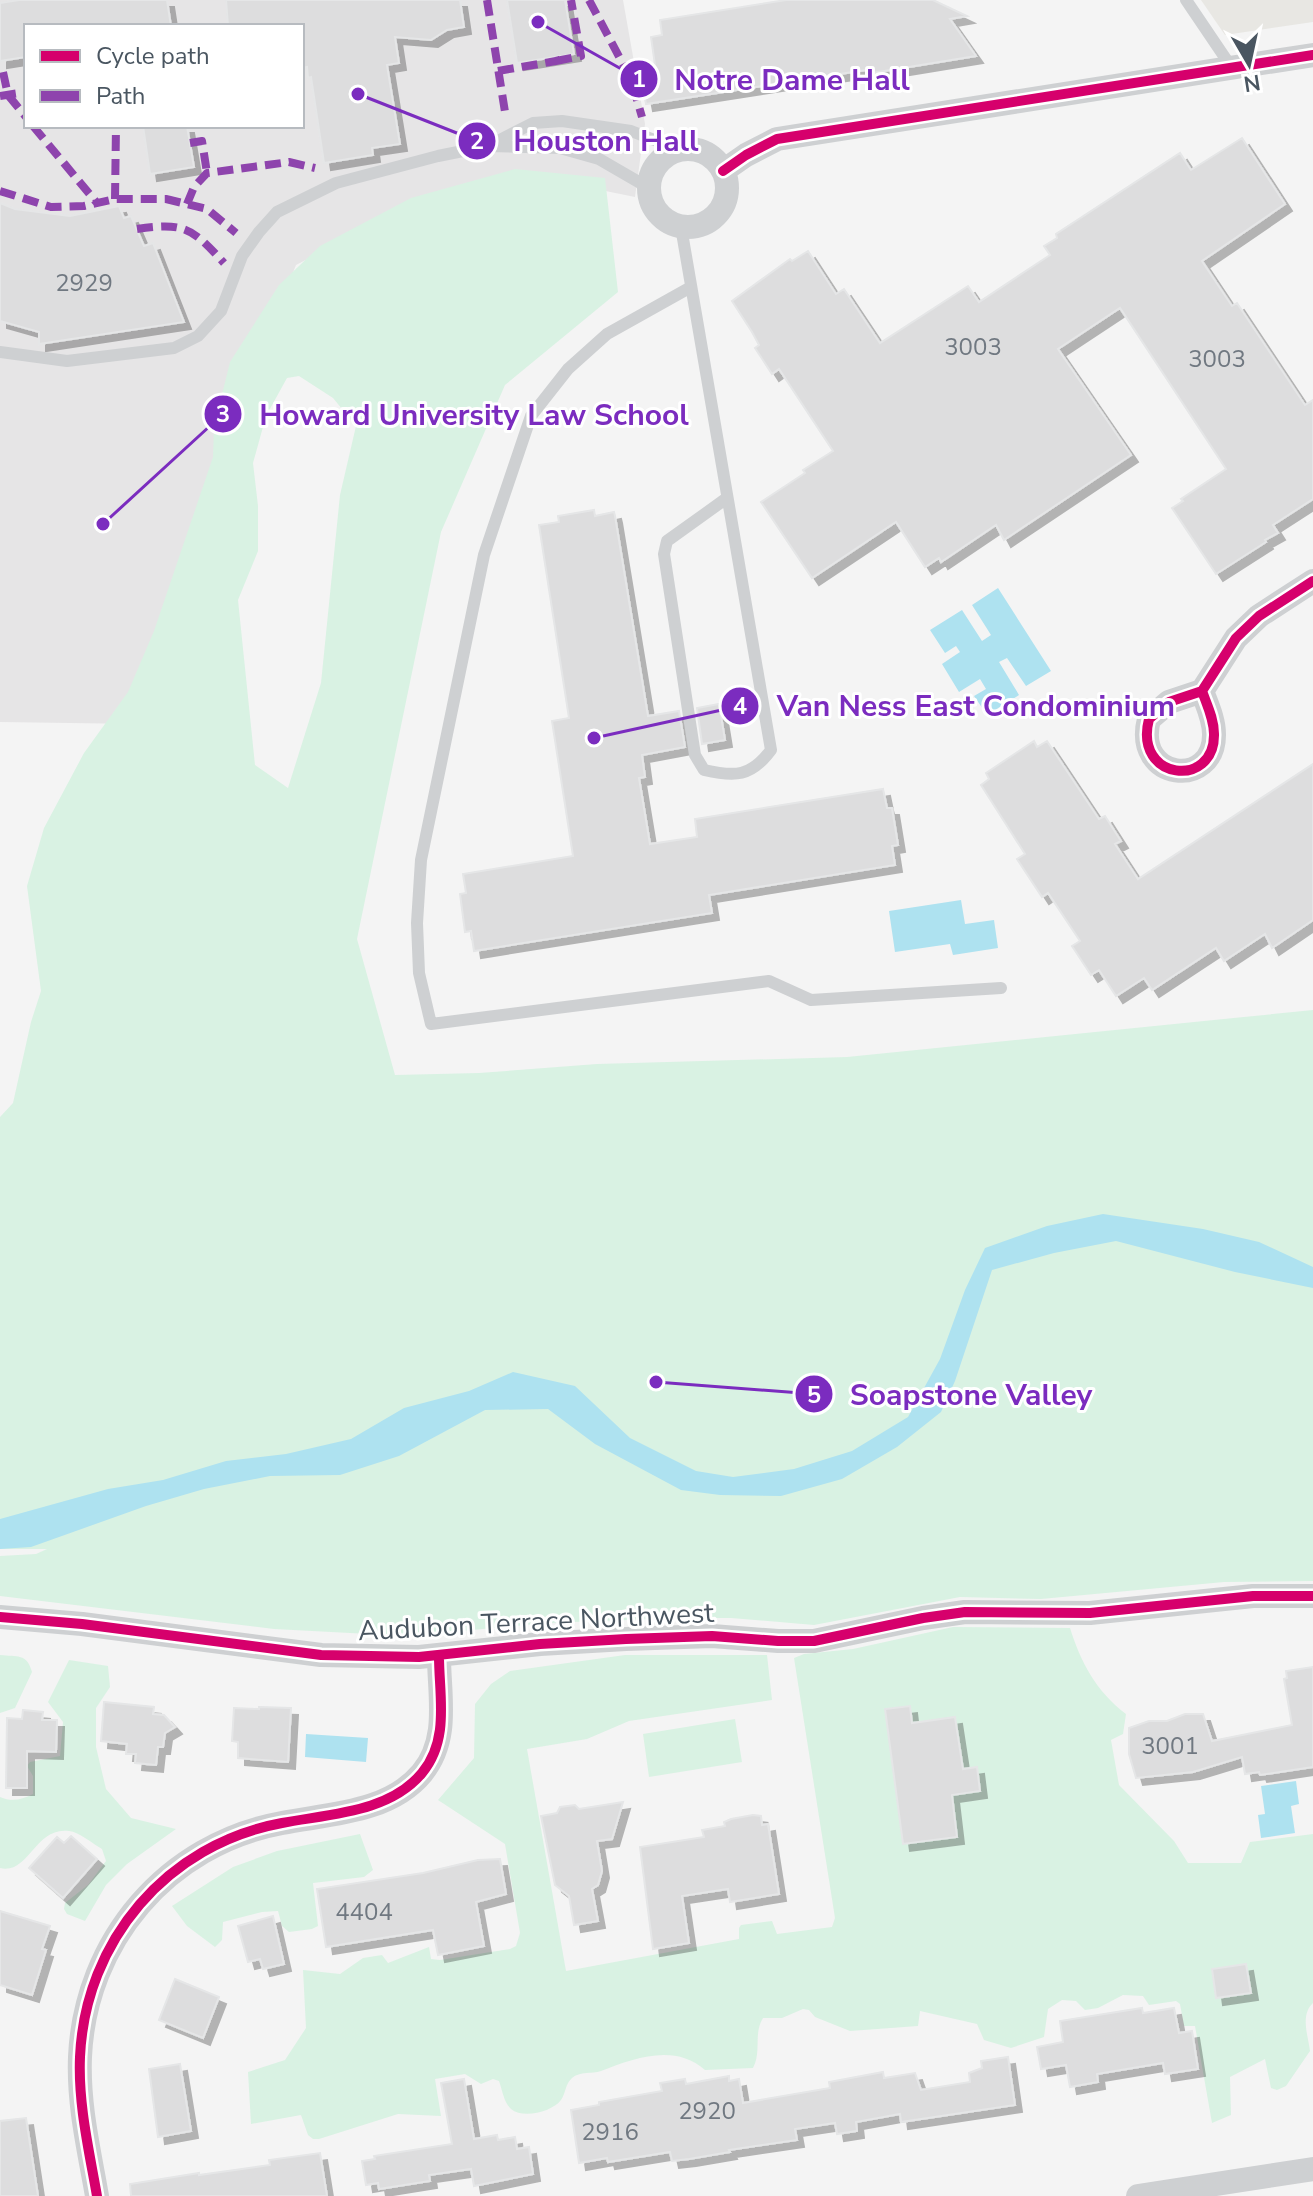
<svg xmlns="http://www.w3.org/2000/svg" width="1313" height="2196" font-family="'Nunito Sans',sans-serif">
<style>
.commercial{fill:#e8e7e3}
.education{fill:#e6e5e6;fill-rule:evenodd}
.green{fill:#d9f2e3;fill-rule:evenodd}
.water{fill:#aee2f0}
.building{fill:#ddddde;stroke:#e5e6e7;stroke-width:2;filter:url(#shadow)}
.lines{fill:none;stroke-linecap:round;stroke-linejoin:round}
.service{stroke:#ced0d2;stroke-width:12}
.minor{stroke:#ced0d2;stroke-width:24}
.quiet{stroke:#8e44ad;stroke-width:8;stroke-dasharray:16 8;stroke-linecap:butt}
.cycleway-casing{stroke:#fff;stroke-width:15}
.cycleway{stroke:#d6006c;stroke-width:10}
.labels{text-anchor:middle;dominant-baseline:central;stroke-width:6;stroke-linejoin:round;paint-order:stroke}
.number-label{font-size:24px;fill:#707881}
.street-label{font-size:28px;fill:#4a5661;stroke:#fff}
.leader{fill:none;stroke:#7b2cbf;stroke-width:3}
.callout-dot{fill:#7b2cbf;stroke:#fff;stroke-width:3}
.mark-label{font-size:24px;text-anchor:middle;font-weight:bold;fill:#fff}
.callout-label{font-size:30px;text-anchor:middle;font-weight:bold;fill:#7b2cbf;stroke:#fff;stroke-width:6;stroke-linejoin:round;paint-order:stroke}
</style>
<defs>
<filter id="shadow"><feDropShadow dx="7" dy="7" stdDeviation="0" flood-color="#0004"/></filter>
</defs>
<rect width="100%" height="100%" fill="#f4f4f4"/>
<path class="commercial" d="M1201,0h112v22l-88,13z"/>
<path class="education" d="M0,0h623l22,124 -10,73 -54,-11 -231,51 -54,28 -25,61 -132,398 -139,-2zM26,26h276v100h-276z"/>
<path class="green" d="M515,169l90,9 13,114 -113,93 -64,147 -84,407 38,136 84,-2 118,-9 250,-7 466,-47v571l-89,1 -183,17 -81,-2 -146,28 -83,-7h-51l-132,5 -141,13 -133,-7 -274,-33v-40l36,-2 11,-5h-47v-432l13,-14 18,-81 10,-31 -14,-105 17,-58 40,-75 44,-61 26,-61 59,-174 1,-30 16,-65 49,-77 41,-39 91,-48zM299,376l34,22 23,28 -16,69 -19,188 -33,105 -33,-23 -17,-165 20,-49v-45l-5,-43 13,-47 21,-38z
M953,1627l117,1c11,35 26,63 56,86l-3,20 -12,6 8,45 55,56 14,22h53l9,-21 63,-8v169c-13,12 -5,32 -3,48l-24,35 -9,4 -6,-2 -6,-29 -35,18 1,38 -19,8 -17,-97h-11l-4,-22 -4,-3 -27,4 -6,-9 -20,-1 -25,13 -13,2 -9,-9 -14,-1 -14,9 -4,28 -33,11 -27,-8 -7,-16 -57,-13 -2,15 -68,5 -35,-14 -6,-7 -6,-1 -21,9h-19c-10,16 -1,33 -10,50l-48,2c-30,-27 -71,-12 -104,1 -9,3 -21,0 -29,7 -7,6 -6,15 -11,22 -9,12 -38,19 -50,9 -7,-6 -9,-20 -12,-28l-6,-2 -12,5 -16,-10 -30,5 6,37 -43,-2 -79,25h-6l-5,-4 -7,-20 -50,9 -3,-52 37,-12 21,-32 -3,-58 37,4 23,-16 19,-3 6,8 41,-16 2,12 9,1 70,-11 6,-3 4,-13 -15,-89 -67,-44 36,-42 1,-54 16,-20 19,-13 115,-16h142l5,45 -143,21 -42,18 -60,10 39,222 173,-32v-11l2,-3 31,-4 5,13 55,-7 3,-9 -41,-260 10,-4 49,-5z
M0,1655c17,2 27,-2 32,17l-17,36 -15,5z
M69,1660l39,6 2,21 -14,21v39l10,42 25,29 45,11 -49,35 -21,21 -21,36 -18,-7 -3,-5 1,-6 23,-18 18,-24 -4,-12c-9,-5 -23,-17 -33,-18 -34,-5 -40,44 -69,37v-71c12,5 21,3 33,-3v-18l-6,-10 3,-4 30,-6 3,-34 -15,-20z
M735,1719l7,43 -93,15 -6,-43z
M360,1834l13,36 -9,7 -51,6 5,43 -6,3 -23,3 -7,-6 -4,-15 -16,1 -39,10 -1,18 -7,7 -28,-21 -15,-20 61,-39 44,-16z"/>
<path class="water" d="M998,588l53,83 -25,15 -19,-28 -8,4 20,33 -32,20 -13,-19 12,-7 -6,-10 -21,13 -17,-28 18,-12 -4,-6 -11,7 -15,-23 32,-20 20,31 9,-6 -19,-30z
M961,900l4,24 29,-4 4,28 -45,7 -3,-11 -55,8 -6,-41z
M1103,1214l100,15 56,13 54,25v21l-78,-16 -119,-31 -62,12 -62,17 -37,111 -14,31 -44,35 -55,32 -61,17 -61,-1 -39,-5 -86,-46 -47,-35 -63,1 -86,46 -59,19 -70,1 -66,13 -58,17 -115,41 -31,2v-30l108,-30 55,-9 63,-19 60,-7 65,-15 53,-31 65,-17 44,-19 62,14 55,52 66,33 37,6 61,-8 58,-18 56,-34 32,-58 25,-69 20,-42 62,-22z
M306,1734l62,4 -2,24 -61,-5z
M1296,1781l3,23 -8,2 4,27 -34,5 -3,-23 7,-1 -4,-28z"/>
<path class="building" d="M19,0h148l4,26h-145v31l-26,4v-58z
M226,0h234l4,27 -17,3 -16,10 -36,-3 4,26 -12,2 13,79 -28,4 1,7 -49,8 -13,-86 -3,1 -1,-11 -5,1v-42h-74z
M507,0h58l9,54 -57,9z
M786,0h147l34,16 -17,3 26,37 -110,18v-4l-220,34 -7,-36 16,-3 -4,-28 11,-2 -2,-15z
M143,126h44l7,41 -44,7z
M1242,138l43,66 -83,57 30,45 5,-3 68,102 8,-5v99l-40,26 5,8 -13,7 1,2 -50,32 -44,-66 11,-7 -2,-2 45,-30 -106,-161 -62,41 73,106 -127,85 -8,-15 -55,37 -2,-4 -14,9 -29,-45 -84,56 -51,-76 44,-29 -2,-3 30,-19 -54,-82 -7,5 -17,-26 4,-3 -7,-13 -20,-31 58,-42 2,2 16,-10 28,43 8,-5 36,54 88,-57 11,16 71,-47 -6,-9 13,-8 -1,-4 124,-81 11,17z
M0,203l15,6 55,7 49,-10 5,12 7,-2 13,30 9,-3 31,79 -145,22v-12l-39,-11z
M594,510l1,6 19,-4 1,4 33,200 31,-5 6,36 -43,8 3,22 -6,1 11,66 47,-7 -2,-18 188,-30 4,19h5l6,37 -6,1 3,19 -186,30 3,18 -238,38 -3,-20 -6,1 -5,-38 6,-1 -3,-19 110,-18 -21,-135 17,-3 -30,-193 20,-3 -1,-6z
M719,704l6,36 -23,4 -5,-36z
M1034,741l3,6 10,-6 52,78 6,-3 16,25 -6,3 23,35 175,-115v156l-41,28 -7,-14 -41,27 -8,-13 -64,42 -8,-12 -28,18 -17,-26 -8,5 -19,-29 8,-5 -32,-48 -6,4 -25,-38 8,-5 -44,-69 8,-6 -3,-6z
M1313,1667v100l-53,8 -1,-3 -14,2 -3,-17 -49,15 -57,6 -7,-24v-26l20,-7h18l18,-7h18l9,27 80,-16 -8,-46 3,-1 -1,-7z
M104,1702l50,5 -1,7 11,1 11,12 -10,6 -2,14h-5l-2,18 -21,-2 1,-9h-10l1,-10 -26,-3z
M910,1706l2,17 43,-6 8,52 14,-2 3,24 -28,4 5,42 -54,7 -18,-135z
M259,1707l32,1 -3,54 -50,-4v-16l-6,-1 2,-33 25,1z
M23,1710l20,2 -1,8h15l-1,32 -29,-1v37h-21l1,-70 15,1z
M623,1802l-11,37 -15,2 5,30 -4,14 -6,4 6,32 -24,4 -5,-29 -14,-11 -14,-69 16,-3 3,-6 15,-2 4,4z
M753,1815l8,1 1,9 6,-1 11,70 -49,8 -2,-13 -46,7 7,47 -36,6 -13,-102 64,-10 -2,-7 23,-4 -1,-4 7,-3z
M71,1836l26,23 -34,39 -34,-30 28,-31 7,6z
M500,1859l6,35 -30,8 8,44 -46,9 -5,-25 -107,17 -9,-58 106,-16 55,-13z
M0,1911l50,15 -8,23 4,1 -14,45 -32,-10z
M273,1916l11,48 -21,5 -3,-10 -12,3 -10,-36z
M1246,1964l5,29 -35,5 -4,-29z
M175,1979l44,18 -16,41 -44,-18z
M1142,2008l1,5 31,-5 5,25 13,-2 6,38 -33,5 -2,-11 -66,11 1,8 -28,5 -4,-22 -25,4 -4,-22 26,-5 -3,-21z
M1008,2057l7,48 -114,17 -1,-8 -44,8 1,9 -20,3 -2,-11 -40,6 2,11 -68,10 1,2 -41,7 -17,2 -2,-9 -62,10 -1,-4 -28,5 -8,-53 28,-5v-3l63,-11 -2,-8 25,-4 1,5 43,-8v5l10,-2 4,24 87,-15 -1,-6 54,-10 1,6 31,-5 6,17 49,-8 -1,-9 13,-5 -1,-7z
M180,2064l11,67 -33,6 -9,-68z
M464,2079l10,60 23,-4 1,5 17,-3 2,12 12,-2 4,27 -59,12 -3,-17 -42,6 1,6 -51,8 -1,-6 -12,2 -4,-24 13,-2 -1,-3 78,-12 -11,-61z
M26,2118l12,78h-38v-75z
M320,2153l7,43h-196l-1,-12 69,-11v2l71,-10 -1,-5z"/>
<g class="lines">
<path class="service" d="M1186,0l46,68
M488,146l45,-23 29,-2 69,10 26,10 15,11
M681,227l90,523c-20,27 -36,27 -67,20l-9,-15 -31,-201 3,-13 60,-43
M691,287l-84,47 -39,35 -37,47 -47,139 -63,305 -4,63 2,50 12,51 338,-43 42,19 190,-12
M0,352l67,9 107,-13 24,-12 23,-25 21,-55 17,-24 18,-20 59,-29 102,-27 50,-10 72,2 39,11 50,29"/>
<path class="minor" d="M649 188a39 39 0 1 1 78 0a39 39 0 1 1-78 0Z
M723,171l23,-16 31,-16 536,-84
M1202,691c5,14 12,28 12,43 1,55 -81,47 -65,-15l20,-17 33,-11 34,-53 23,-22 54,-35
M0,1617l82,7 239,31 98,2 121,-13 86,-5 86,-3 66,5h36l109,-23 42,-6 125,1 163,-17h60
M97,2196c-8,-46 -19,-92 -17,-139 5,-116 87,-213 202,-234 46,-9 107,-10 140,-50 28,-34 17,-77 17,-117
M1138,2196l175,-27"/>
<path class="quiet" d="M487,0l19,118
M589,0l42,79 11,38
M556,61l25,-5 -10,-56
M498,71l58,-10 -1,-4
M3,72l5,23 18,22
M0,96l26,-4
M33,126l64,77
M190,143l12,-2 5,32
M0,191l51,16 33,-1 31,-7h51l41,10 29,24
M115,199l1,-73
M187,204l7,-17 13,-14 82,-11 26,6
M137,229c48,-7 55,-1 87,34"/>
<g class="cycleway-casing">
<path id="cycleway" d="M723,171l23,-16 31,-16 536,-84
M1202,691c5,14 12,28 12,43 1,55 -81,47 -65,-15l20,-17 33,-11 34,-53 23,-22 54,-35
M0,1617l82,7 239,31 98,2 121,-13 86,-5 86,-3 66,5h36l109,-23 42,-6 125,1 163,-17h60
M97,2196c-8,-46 -19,-92 -17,-139 5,-116 87,-213 202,-234 46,-9 107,-10 140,-50 28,-34 17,-77 17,-117"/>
</g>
<use href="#cycleway" class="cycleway"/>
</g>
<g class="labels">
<g class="number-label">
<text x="84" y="283">2929</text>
<text x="973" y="347">3003</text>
<text x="1217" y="359">3003</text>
<text x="1170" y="1746">3001</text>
<text x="364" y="1912">4404</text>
<text x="707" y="2111">2920</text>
<text x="610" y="2132">2916</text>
</g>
<g class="street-label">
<text transform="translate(536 1622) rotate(-3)">Audubon Terrace Northwest</text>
</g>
</g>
<path class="leader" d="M538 22L639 79M358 94L477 141M103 524L223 414M594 738L740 706M656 1382L814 1394"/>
<g class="callout-dot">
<circle cx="538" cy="22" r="8"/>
<circle cx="358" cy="94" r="8"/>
<circle cx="103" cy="524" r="8"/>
<circle cx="594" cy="738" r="8"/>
<circle cx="656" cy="1382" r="8"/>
<circle cx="639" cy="79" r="20"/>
<circle cx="477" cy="141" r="20"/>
<circle cx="223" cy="414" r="20"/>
<circle cx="740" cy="706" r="20"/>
<circle cx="814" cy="1394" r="20"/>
</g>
<g class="mark-label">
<text x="639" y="87">1</text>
<text x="477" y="149">2</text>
<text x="223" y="422">3</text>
<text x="740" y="714">4</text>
<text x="814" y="1403">5</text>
</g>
<g class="callout-label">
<text x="792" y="90">Notre Dame Hall</text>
<text x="606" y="151">Houston Hall</text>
<text x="474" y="425">Howard University Law School</text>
<text x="976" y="716">Van Ness East Condominium</text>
<text x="971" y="1405">Soapstone Valley</text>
</g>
<rect x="24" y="24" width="280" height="104" fill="#ffffff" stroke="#b7bbc0" stroke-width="2"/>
<rect x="40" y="50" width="40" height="12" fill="#d6006c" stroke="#b7bbc0" stroke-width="2"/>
<text x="96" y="64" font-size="24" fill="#4a5661">Cycle path</text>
<rect x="40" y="90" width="40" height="12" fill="#8e44ad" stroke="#b7bbc0" stroke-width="2"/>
<text x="96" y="104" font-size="24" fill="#4a5661">Path</text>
<g transform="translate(1249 64) rotate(171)" stroke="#ffffff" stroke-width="6" paint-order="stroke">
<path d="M0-6L14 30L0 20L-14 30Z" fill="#4a5661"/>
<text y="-12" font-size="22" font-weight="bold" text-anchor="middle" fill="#4a5661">N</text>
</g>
</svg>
